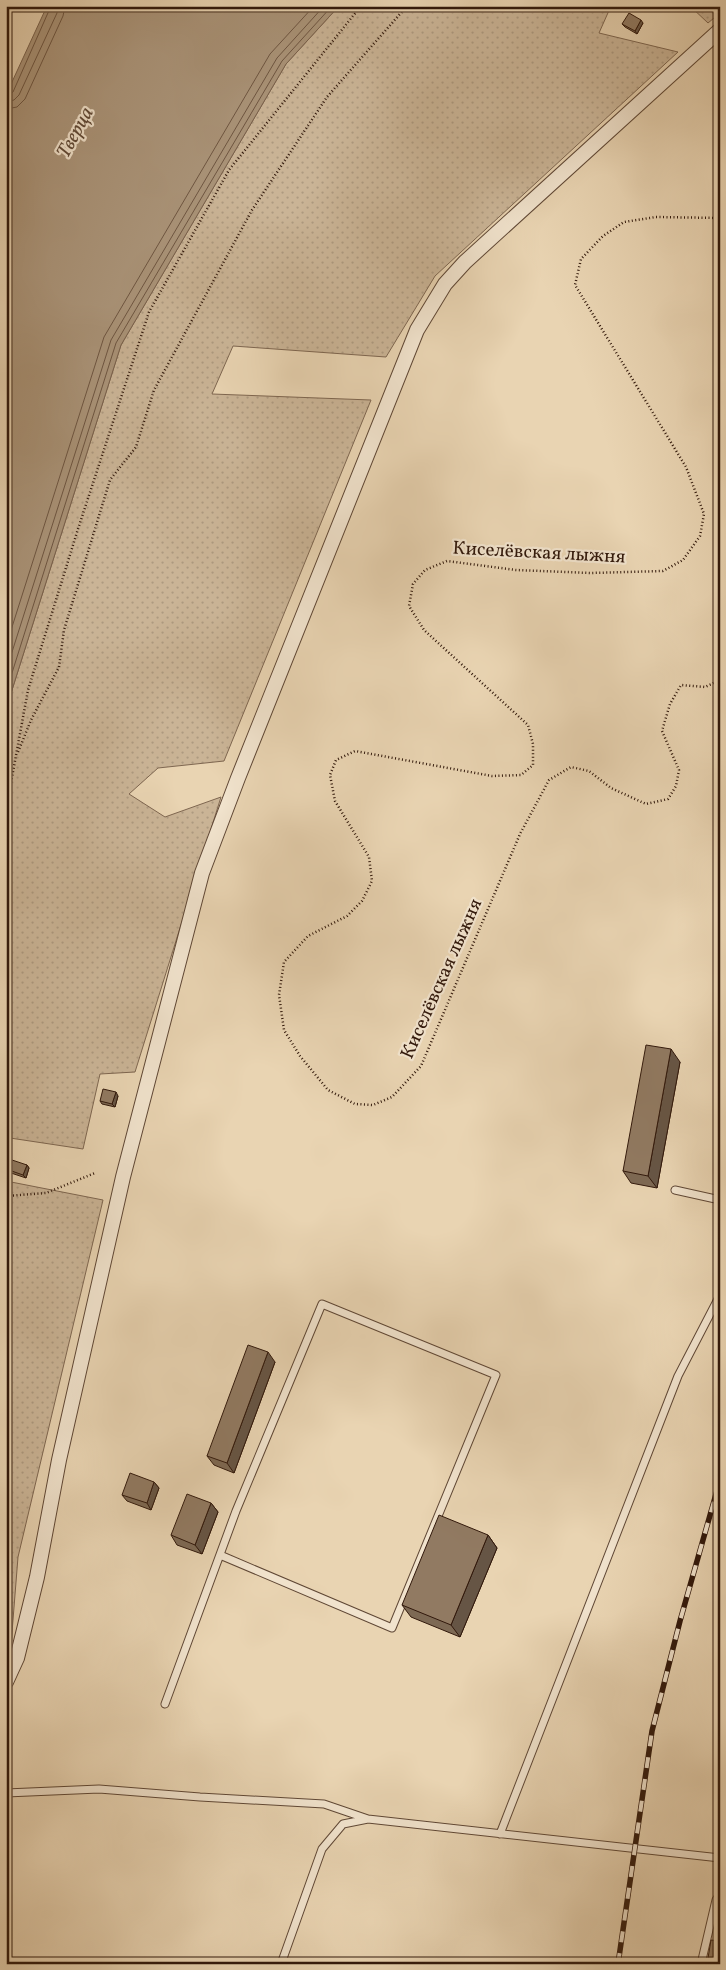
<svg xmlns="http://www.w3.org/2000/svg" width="726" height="1970" font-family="Vollkorn,serif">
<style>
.grass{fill:url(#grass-dots);stroke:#7e6650}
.water{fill:#aa9479;stroke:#7a624d}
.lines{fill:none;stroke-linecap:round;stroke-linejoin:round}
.shore{stroke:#6e5642;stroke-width:1}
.lane-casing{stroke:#5f4735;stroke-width:9}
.street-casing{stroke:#5f4735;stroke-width:16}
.path{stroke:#31180b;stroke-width:2.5;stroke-dasharray:1 2.5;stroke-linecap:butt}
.lane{stroke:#f1e3cd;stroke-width:7}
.street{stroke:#f1e3cd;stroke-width:14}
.rail-casing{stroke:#31180b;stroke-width:5.5}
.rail{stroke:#f1e3cd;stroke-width:4;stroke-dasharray:11;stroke-linecap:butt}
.wall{fill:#7d6954;stroke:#31180b}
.shaded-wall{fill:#665545;stroke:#31180b}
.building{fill:#917a62;stroke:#31180b}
.labels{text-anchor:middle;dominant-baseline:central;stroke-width:4.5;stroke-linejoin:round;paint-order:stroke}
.street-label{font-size:19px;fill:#31180b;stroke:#f1e3cd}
.water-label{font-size:20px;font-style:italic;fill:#614a37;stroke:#f1e3cd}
</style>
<defs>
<pattern id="grass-dots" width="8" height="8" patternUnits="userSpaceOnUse" patternTransform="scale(1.25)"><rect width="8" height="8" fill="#cab496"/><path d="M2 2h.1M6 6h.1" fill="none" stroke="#ae9a80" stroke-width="1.8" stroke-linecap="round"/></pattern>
</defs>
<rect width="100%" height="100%" fill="#e9d4b2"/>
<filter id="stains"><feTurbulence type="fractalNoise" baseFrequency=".004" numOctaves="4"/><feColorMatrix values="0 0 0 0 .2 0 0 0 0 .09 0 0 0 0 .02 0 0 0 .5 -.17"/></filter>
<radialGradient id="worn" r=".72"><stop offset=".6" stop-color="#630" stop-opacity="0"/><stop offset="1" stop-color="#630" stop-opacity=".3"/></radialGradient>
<path class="grass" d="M339,6h272l-12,27 79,19 -243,224 -49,81 -153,-11 -21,48 159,6 -147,361 -66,7 -29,26 36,23 56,-20 -86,275 -35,2 -17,75 -73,-11 -4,12v-441l115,-364 165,-281z
M690,6h30v7l-12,10z
M6,1181l97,19 -85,357 -7,88 -5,8z"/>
<path class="water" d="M47,6h292l-53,58 -165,281 -115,364v-614z"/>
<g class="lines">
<path class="shore" d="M6,96l7,-4 38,-86
M6,102l8,-2 5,-5 38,-82 1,-7
M6,109l11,-2 8,-8 38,-83 2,-10
M6,646l98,-309 166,-283 44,-48
M6,671l105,-331 166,-282 47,-52
M6,692l110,-349 166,-282 50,-55"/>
<g class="lane-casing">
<path id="lane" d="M675,1190l45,10
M165,1704l71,-193 86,-207 174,71 -104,253 -172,-73
M6,1793l93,-4 101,8 124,7 44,15 352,39
M500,1834l178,-458 42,-81
M281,1964l41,-115 21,-25 25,-5
M701,1964l15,-64 4,-6"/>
</g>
<g class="street-casing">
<path id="street" d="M6,1682l11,-24 20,-81 22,-117 64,-283 79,-304 36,-95 179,-448 28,-46 20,-22 255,-232"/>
</g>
<path class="path" d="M720,218l-64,-1 -32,5 -21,14 -22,23 -6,26 111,182 18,47 -4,22 -17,24 -20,11 -72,2 -75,-3 -69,-9 -22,9 -12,14 -4,22 15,24 104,95 5,19v21l-12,10 -29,1 -137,-25 -19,9 -6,15 5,26 34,56 3,24 -10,20 -15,15 -39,20 -24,26 -5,33 5,35 16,26 28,34 27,14 18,1 19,-8 29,-31 99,-232 29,-54 22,-13 18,4 22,17 35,16 22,-5 8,-13 3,-16 -17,-39 8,-27 11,-19 24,2 15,-7
M18,752l13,-32 28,-53 5,-37 46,-150 26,-33 18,-57 98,-180 75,-113 80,-91
M6,810l22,-120 50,-161 71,-217 80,-142 132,-164
M6,1196l40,-3 49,-20"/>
<use href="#lane" class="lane"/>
<use href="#street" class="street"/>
<g class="rail-casing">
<path id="rail" d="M618,1964l34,-233 28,-110 40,-141"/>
</g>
<use href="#rail" class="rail"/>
</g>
<path class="wall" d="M643,23l-6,11 -12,-7 -3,-3z
M680,1062l-23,126 -26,-5 -8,-12z
M118,1096l-3,11 -13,-3 -2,-3z
M27,1165l2,3 -3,10 -18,-6 -2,-2v-4z
M275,1362l-41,111 -20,-8 -7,-9z
M154,1482l5,6 -8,22 -24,-9 -5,-6z
M211,1503l7,9 -16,42 -25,-9 -6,-10z
M488,1535l9,13 -37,89 -49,-20 -9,-12z"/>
<path class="shaded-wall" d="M641,20l2,3 -6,11 -2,-3z
M671,1049l9,13 -23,126 -9,-12z
M116,1092l2,4 -3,11 -3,-3z
M27,1165l2,3 -3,10 -3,-3z
M268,1352l7,10 -41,111 -7,-10z
M154,1482l5,6 -8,22 -4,-7z
M211,1503l7,9 -16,42 -7,-9z
M488,1535l9,13 -37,89 -9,-12z"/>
<path class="building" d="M629,13l12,7 -6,11 -13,-7z
M646,1045l25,4 -23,127 -25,-5z
M103,1089l13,3 -4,12 -12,-3z
M9,1159l18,6 -4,10 -17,-6v-3z
M248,1345l20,7 -41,111 -20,-7z
M130,1473l24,9 -7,21 -25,-8z
M187,1494l24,9 -16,42 -24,-10z
M439,1515l49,20 -37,90 -49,-20z
M711,1940l9,1v23h-13z"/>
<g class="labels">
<g class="street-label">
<text transform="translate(539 553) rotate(3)">Киселёвская лыжня</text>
<text transform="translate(442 979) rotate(-66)">Киселёвская лыжня</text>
</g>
<g class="water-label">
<text transform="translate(76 133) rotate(-61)">Тверца</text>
</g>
</g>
<rect width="726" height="1970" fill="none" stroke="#e9d4b2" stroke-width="25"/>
<rect x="8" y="8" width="711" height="1955" fill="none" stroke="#31180b" stroke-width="2.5"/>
<rect x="12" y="12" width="701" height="1945" fill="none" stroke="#31180b"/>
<rect width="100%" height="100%" filter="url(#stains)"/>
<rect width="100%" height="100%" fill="url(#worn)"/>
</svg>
